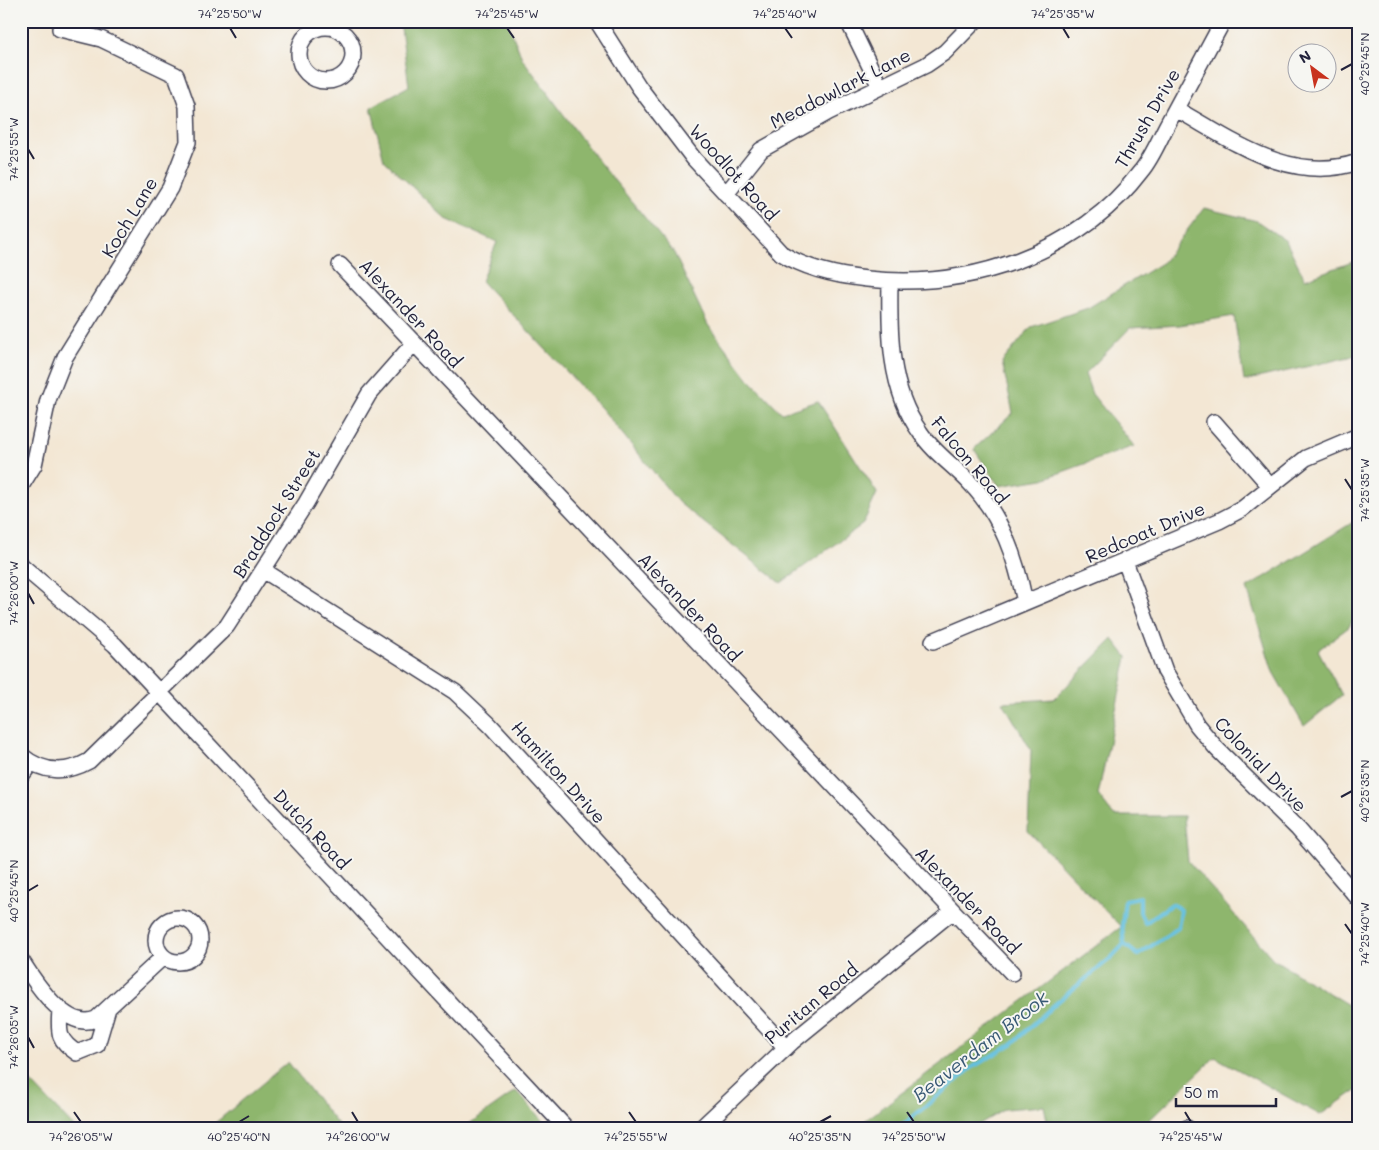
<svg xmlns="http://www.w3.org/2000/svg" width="1379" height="1150" font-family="Mali,sans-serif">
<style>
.forest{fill:#8eb66d;stroke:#586c54}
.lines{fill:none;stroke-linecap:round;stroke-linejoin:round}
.stream{stroke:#62c0e0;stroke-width:4}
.minor-casing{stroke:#414052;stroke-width:18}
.minor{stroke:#fff;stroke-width:15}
.ticks{fill:none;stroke:#22223b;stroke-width:2}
.labels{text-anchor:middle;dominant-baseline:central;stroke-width:4;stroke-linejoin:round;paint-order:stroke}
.street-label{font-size:18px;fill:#22223b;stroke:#f6f6f2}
.water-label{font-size:19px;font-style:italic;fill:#385975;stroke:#f6f6f2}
.neatline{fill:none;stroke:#22223b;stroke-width:2}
.ticks-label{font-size:12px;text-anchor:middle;fill:#22223b}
</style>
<rect width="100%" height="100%" fill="#f6f6f2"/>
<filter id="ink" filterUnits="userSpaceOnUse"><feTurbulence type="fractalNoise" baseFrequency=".02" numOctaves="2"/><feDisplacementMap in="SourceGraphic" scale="10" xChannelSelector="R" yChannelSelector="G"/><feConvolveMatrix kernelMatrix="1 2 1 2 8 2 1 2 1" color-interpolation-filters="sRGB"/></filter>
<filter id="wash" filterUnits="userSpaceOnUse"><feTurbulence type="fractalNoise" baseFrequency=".0096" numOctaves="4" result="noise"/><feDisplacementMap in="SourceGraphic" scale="20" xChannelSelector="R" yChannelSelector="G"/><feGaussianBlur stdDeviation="1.12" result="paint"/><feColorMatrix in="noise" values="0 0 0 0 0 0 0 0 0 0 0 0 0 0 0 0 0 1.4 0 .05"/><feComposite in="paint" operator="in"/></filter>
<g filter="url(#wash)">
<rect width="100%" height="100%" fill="#f3e7d4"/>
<path class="forest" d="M400,21h107l15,37 73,99 79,96 34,72 40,53 34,35 36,-12 59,92 -14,31 -82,59 -102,-80 -77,-94 -121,-128 16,-39 -51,-23 -62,-59 -13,-53 38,-21z
M1204,208l53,13 29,20 19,38 53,-19v95l-114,26 -10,-65 -54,9 -50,3 -45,46 7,20 42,52 -91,33 -44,7 -25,-37 39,-36 -11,-51 29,-35 57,-19 75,-46z
M1358,519v91l-9,17 -31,23 24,45 -38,31 -31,-54 -26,-84z
M1113,639l14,18 -29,138 16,21h70l4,45 85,98 85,52v78l-38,26 -105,-58 -75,72h-91l-5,-23 -39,3 -34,20h-117l267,-202 -93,-96 3,-81 -28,-48 51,-3z
M288,1062l53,67h-133z
M21,1072l55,57h-55z
M516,1091l34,38h-88z"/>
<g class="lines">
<path class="stream" d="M1140,897v15l5,11 27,-19 9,6 -3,18 -40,27 -14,-11 -2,-18 3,-26z
M898,1129l75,-62 39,-23 43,-40 56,-46 13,-14"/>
</g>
</g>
<g filter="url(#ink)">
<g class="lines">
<g class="minor-casing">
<path id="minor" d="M597,21l42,66 55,72 87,94c25,16 57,23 86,26 101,11 211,-25 274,-108 11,-13 18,-31 26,-46 19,-35 37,-69 56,-104
M848,21l32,66
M299 54a27 27 0 1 1 54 0a27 27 0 1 1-54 0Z
M1176,109c56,31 114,76 182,53
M726,194l35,-44 68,-38 97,-47 19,-13 30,-31
M340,265l672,708
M890,282c-1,50 -1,107 30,150 13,20 34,34 50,51 32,33 46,76 55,119
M1214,422l56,64
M21,486l13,-21 14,-65 17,-43 105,-169 18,-46 -1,-36 -11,-31 -75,-36 -41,-10
M1125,561l40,110 32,54 20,24 81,80 60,69
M21,565l94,80 452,484
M263,570l192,122 35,33 296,323
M933,641l286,-120 23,-12 64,-51 52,-22
M21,755c21,18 45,19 68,6l138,-135 79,-123 63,-109 45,-51
M21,776l10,-13
M156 940a22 22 0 1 1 44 0a22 22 0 1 1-44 0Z
M21,960c13,21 45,72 75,59l67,-62
M60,1008c-1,23 -4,31 17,45l20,-8 11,-37
M1187,1128l1,1
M700,1129l92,-87 161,-131"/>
</g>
<use href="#minor" class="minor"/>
</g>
</g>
<path class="ticks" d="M230,28l6,10M507,28l7,10M785,28l7,10M1063,28l6,10M1341,70l11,-6M28,149l6,10M1345,479l7,11M28,593l6,11M1341,797l11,-6M28,891l10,-6M1345,924l7,10M28,1037l6,11M74,1112l7,10M352,1112l6,10M629,1112l7,10M907,1112l7,10M1185,1112l6,10M239,1122l10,-6M820,1122l11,-6"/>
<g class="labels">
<g class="street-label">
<text transform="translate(840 88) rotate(-27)">Meadowlark Lane</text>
<text transform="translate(1147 118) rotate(-60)">Thrush Drive</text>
<text transform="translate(734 172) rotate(48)">Woodlot Road</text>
<text transform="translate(129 217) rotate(-59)">Koch Lane</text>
<text transform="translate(411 313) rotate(47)">Alexander Road</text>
<text transform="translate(970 460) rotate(50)">Falcon Road</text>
<text transform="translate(276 513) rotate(-58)">Braddock Street</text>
<text transform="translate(1145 532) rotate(-23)">Redcoat Drive</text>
<text transform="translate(690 607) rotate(47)">Alexander Road</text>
<text transform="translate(1261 764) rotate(46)">Colonial Drive</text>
<text transform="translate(559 772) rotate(48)">Hamilton Drive</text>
<text transform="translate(312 829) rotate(47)">Dutch Road</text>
<text transform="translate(968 900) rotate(46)">Alexander Road</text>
<text transform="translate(811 1003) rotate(-40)">Puritan Road</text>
</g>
<g class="water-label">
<text transform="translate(980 1046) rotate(-38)">Beaverdam Brook</text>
</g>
</g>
<rect width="1379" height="1150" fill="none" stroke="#f6f6f2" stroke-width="55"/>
<g transform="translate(1312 68) rotate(328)"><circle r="24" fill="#f6f6f2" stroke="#a1a1a9"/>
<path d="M0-4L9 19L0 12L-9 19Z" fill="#c8321e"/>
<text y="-8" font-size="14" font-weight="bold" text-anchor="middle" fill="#22223b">N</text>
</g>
<path d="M1176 1098v8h100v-8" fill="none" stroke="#22223b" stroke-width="2.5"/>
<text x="1184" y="1098" font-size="15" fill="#22223b" stroke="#f6f6f2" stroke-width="4" paint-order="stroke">50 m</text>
<rect x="28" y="28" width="1324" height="1094" class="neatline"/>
<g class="ticks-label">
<text x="230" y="18">74°25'50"W</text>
<text x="507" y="18">74°25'45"W</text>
<text x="785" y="18">74°25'40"W</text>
<text x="1063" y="18">74°25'35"W</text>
<text transform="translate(1365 64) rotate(-90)" y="4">40°25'45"N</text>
<text transform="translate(14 149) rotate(-90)" y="4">74°25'55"W</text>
<text transform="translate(1365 490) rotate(-90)" y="4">74°25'35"W</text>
<text transform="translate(14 593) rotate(-90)" y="4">74°26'00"W</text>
<text transform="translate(1365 791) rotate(-90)" y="4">40°25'35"N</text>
<text transform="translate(14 891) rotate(-90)" y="4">40°25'45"N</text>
<text transform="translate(1365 934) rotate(-90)" y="4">74°25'40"W</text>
<text transform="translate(14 1037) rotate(-90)" y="4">74°26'05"W</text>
<text x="81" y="1141">74°26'05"W</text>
<text x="239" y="1141">40°25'40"N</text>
<text x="358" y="1141">74°26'00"W</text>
<text x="636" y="1141">74°25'55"W</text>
<text x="820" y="1141">40°25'35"N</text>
<text x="914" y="1141">74°25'50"W</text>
<text x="1191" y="1141">74°25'45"W</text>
</g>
</svg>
